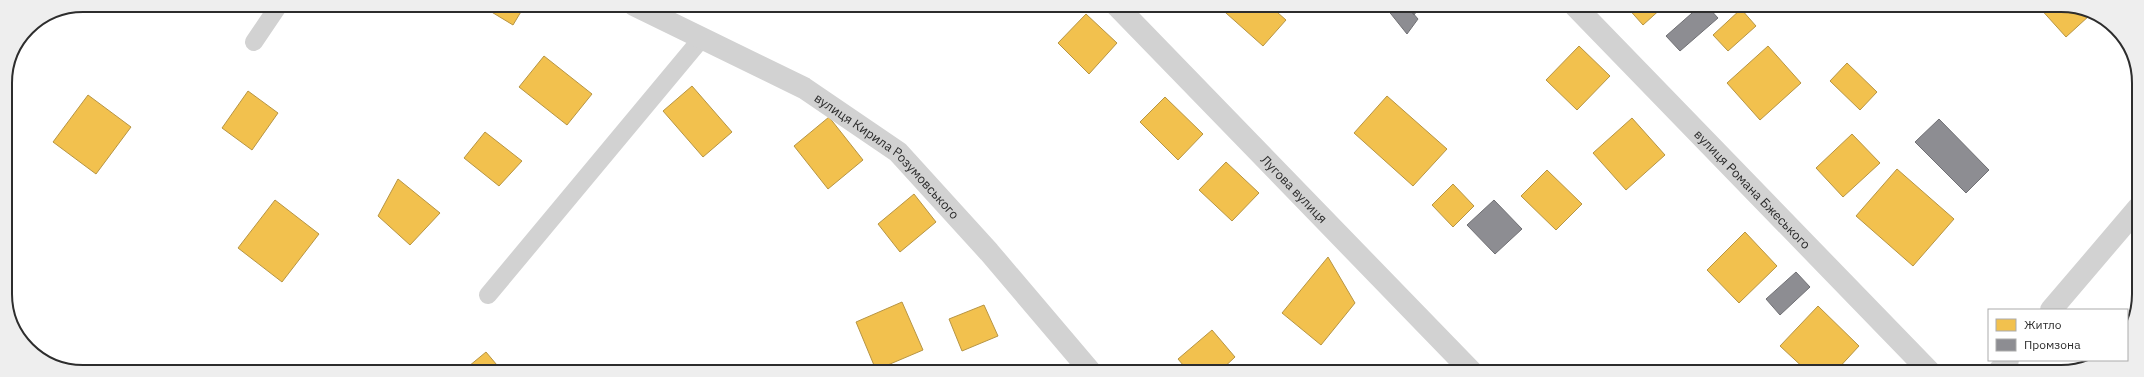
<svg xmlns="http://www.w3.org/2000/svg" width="2144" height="377" font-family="'IBM Plex Sans',sans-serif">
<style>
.homes{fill:#f2c14e;stroke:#b79544}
.industry{fill:#8d8d92;stroke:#707074}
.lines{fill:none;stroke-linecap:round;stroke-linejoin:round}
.service{stroke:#d2d2d2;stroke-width:18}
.minor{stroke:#d2d2d2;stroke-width:22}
.labels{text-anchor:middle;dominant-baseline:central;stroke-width:4;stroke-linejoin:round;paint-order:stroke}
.street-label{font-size:13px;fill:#2d2d2d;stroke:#fff}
.rim{fill:none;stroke:#2d2d2d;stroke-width:2}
</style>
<rect width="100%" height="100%" fill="#fff"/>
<path class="homes" d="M480,5h45l-12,20z
M1217,5h52l17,15 -23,26z
M1626,6h38l-21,19z
M2038,6h34l18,9 -24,22z
M1741,9l15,17 -28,25 -15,-16z
M1086,14l31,29 -28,31 -31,-31z
M46,15l-15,19 -5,-4 2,-2z
M1579,46l31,30 -33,34 -31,-30z
M1768,46l33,37 -41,37 -33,-37z
M544,56l48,38 -25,31 -48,-38z
M1847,63l30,29 -17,18 -30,-29z
M692,86l40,46 -29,25 -40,-46z
M248,91l30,22 -26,37 -30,-22z
M88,95l43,32 -35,47 -43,-32z
M1387,96l60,53 -34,37 -59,-53z
M1165,97l38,37 -25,26 -38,-38z
M829,117l34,43 -35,29 -34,-43z
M1632,118l33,37 -39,35 -33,-37z
M485,132l37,29 -23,25 -35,-28z
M1852,134l28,29 -37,34 -27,-29z
M1226,162l33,31 -27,28 -33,-31z
M1897,169l57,50 -41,47 -57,-50z
M1547,170l35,34 -26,26 -35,-34z
M398,179l42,34 -30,32 -32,-29z
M1453,184l21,22 -21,21 -21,-22z
M914,194l22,28 -36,30 -22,-28z
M275,200l44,34 -37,48 -44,-34z
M1745,232l32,34 -38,37 -32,-33z
M1328,257l27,46 -34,42 -39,-32z
M902,302l21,48 -47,20 -20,-48z
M984,305l14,31 -36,15 -13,-32z
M1818,306l41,40 -24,26h-27l-28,-26z
M1212,330l23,27 -16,15h-30l-11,-13z
M486,352l16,19h-39z"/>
<path class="industry" d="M1390,5h16l12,14 -11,15 -20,-25z
M1406,5h15l-7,10z
M1700,6h7l11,12 -38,33 -14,-15z
M1939,119l50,51 -23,23 -51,-51z
M1494,200l28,29 -27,25 -28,-29z
M1796,272l14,15 -30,28 -14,-16z
M1876,367l4,5h-10z"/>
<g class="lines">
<path class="service" d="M254,42l25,-37
M488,295l214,-257"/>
<g class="minor">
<path id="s1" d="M634,5l170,83 94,64 91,100 102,120"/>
<path id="s2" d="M1116,5l356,367"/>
<path id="s3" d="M1575,6l355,366"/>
<path d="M2051,310l87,-102"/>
<path d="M1998,372l10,-12"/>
</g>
</g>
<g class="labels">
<g class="street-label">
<text stroke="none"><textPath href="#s1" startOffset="297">вулиця Кирила Розумовського</textPath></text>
<text stroke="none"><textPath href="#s2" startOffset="256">Лугова вулиця</textPath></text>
<text stroke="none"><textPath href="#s3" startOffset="255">вулиця Романа Бжеського</textPath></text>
</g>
</g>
<path d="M0 0H2144V377H0ZM83 12H2061A71 71 0 0 1 2132 83V294A71 71 0 0 1 2061 365H83A71 71 0 0 1 12 294V83A71 71 0 0 1 83 12Z" fill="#eee" fill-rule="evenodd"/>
<path class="rim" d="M83 12H2061A71 71 0 0 1 2132 83V294A71 71 0 0 1 2061 365H83A71 71 0 0 1 12 294V83A71 71 0 0 1 83 12Z"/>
<rect x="1988" y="309" width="140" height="52" fill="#ffffff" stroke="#ababab"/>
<rect x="1996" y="319" width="20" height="12" fill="#f2c14e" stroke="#ababab"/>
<text x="2024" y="329" font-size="12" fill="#2d2d2d">Житло</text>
<rect x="1996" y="339" width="20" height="12" fill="#8d8d92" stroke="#ababab"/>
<text x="2024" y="349" font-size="12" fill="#2d2d2d">Промзона</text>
</svg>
